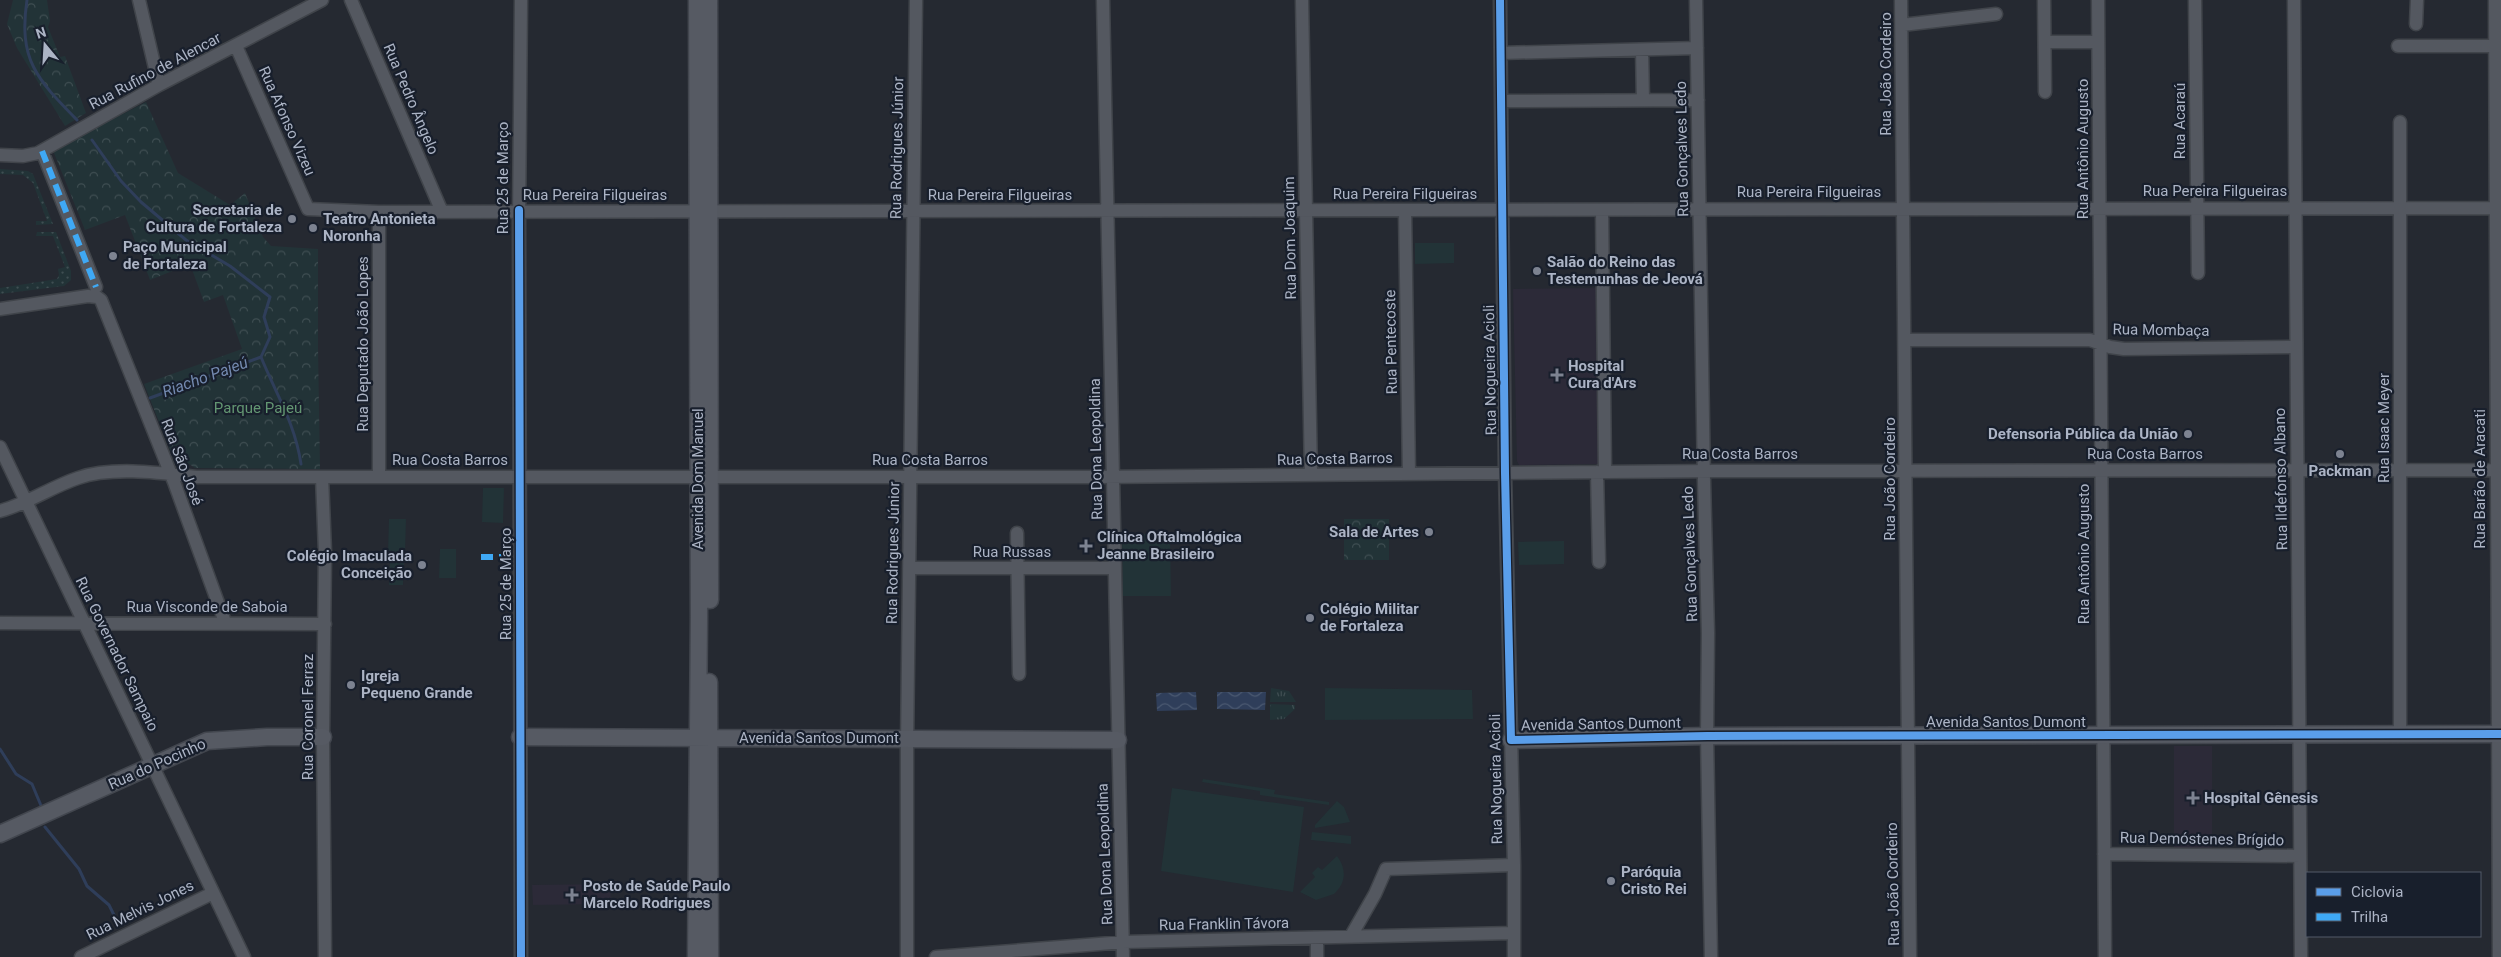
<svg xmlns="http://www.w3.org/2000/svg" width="2501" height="957" font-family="Roboto,sans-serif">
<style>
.medical{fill:#2c2a38}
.grass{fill:url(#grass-tufts)}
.park{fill:url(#park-crowns)}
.garden{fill:url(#garden-dots)}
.pitch{fill:#223337}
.water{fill:url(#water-waves)}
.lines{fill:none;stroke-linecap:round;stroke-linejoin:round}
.stream{stroke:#2f3e5a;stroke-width:3}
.minor-casing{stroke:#40444a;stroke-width:15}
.major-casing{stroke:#42464e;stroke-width:19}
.minor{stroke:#545860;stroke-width:12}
.major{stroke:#565a63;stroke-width:16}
.quiet{stroke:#3fa9f5;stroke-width:6;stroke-dasharray:12 6;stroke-linecap:butt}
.cycleway-casing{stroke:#181f2c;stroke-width:11}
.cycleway{stroke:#5a9eea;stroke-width:8}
.poi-dot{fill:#7d8391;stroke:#181f2c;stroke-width:2}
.labels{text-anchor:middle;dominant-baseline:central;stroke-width:4.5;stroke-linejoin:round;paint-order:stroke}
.street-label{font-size:15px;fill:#acb4c5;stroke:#181f2c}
.poi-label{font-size:15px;font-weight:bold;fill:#acb4c5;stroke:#181f2c;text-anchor:start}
.park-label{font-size:15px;fill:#639672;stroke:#181f2c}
.water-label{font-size:16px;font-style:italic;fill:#7389af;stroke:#181f2c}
</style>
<defs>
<pattern id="grass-tufts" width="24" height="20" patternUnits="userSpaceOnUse" patternTransform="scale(1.25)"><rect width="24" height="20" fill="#223337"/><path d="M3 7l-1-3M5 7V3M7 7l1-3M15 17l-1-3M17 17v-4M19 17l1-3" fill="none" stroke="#3f4e52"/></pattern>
<pattern id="park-crowns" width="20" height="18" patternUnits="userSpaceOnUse" patternTransform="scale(1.25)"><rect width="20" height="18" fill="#223337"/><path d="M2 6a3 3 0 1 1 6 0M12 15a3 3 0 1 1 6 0" fill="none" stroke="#3f4e52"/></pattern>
<pattern id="garden-dots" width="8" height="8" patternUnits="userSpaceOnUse" patternTransform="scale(1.25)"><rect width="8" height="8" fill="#223337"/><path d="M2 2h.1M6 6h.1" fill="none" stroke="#3f4e52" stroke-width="1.8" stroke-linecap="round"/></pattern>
<pattern id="water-waves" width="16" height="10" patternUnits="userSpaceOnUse" patternTransform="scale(1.25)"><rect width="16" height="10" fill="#2f3e5a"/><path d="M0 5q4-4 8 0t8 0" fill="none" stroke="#4a5870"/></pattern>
</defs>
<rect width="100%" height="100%" fill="#252931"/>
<path class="medical" d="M1598,288l3,173 -3,3 -79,1 -2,-4 -4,-172z
M2174,746h38v103h-38z
M610,884l1,20 -78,1 -1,-20z"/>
<path class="grass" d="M1271,688l18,3 7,11h-26z
M1270,704l25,1v4l-11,10 -14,1z"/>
<path class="park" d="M13,0h34l3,21 -2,6 12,30 5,-1 21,57 -21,13 -48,-78 -10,-24z
M146,102l32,71 52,32 15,-12 18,44 8,9 47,3v98l2,122 -125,-1 -24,-16 -27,-68 98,-35 -19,-54 -19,7 -14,-38 -40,16 -25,-65 -40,15 -31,-77 1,-4z
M1344,519h45v41h-45z"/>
<path class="garden" d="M0,169l28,2 5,3 20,50 -17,1v-4h11l-14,-38 -10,-8 -23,-1z
M37,232h19l15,39v9l-7,6 -64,8v-6l57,-9 2,-4 -1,-6 7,-2 -12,-31h-17z"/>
<path class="pitch" d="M1415,243h39v20l-39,1z
M483,488h21l-1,35 -21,-1z
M389,519h17l-1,34h-17z
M1170,534l1,62h-48l-1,-62z
M1564,541v23l-45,1 -1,-23z
M440,549h16v29h-17z
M390,557h14l-1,28h-14z
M1325,688l147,2 1,29 -148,1z
M1203,779l72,11 -1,4 55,8v3l-69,-10v-4l-58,-9z
M1172,788l132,19 -11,85 -132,-21z
M1337,801l7,6 6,15 -35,6v-3z
M1312,832l39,4v8l-40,-4z
M1337,856c10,13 9,27 -3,38l-18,6 -16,-8 15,-15 -3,-4 6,-6 4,3z"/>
<path class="water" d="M1196,692l1,18 -40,1 -1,-18z
M1217,692h49l-1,18 -48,-1z"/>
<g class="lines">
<path class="stream" d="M27,0c-9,60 10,79 50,120
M92,140l29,41 20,21 45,38 44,26 40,31 -6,20 6,20 -9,20 -111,41
M261,357c15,37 34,66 40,107
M0,749l16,25 16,10 10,24
M45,827l34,42 8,17 22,19 7,14"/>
<g class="minor-casing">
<path id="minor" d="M139,0l20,85
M351,0l91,212
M521,0l-2,222 2,735
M1103,0l20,957
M1302,0l9,475
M1500,0l5,473 9,392v92
M1696,0l8,481 4,152 -1,103 4,221
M1901,0l9,957
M2044,0l1,92
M2098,0l7,957
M2195,0l3,273
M2294,0l7,957
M2495,0l4,957
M2416,24l1,-24
M1902,25l94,-11
M2045,42h53
M236,46l72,163 71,3 2122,-4
M2398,46h97
M1642,50l1,50
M1501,53l196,-5
M1502,101l196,-1
M42,151l54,136
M0,155l23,1 15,-3 121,-68 163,-85
M1405,210l4,264
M1602,210l3,261
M379,212v264
M0,309l88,-13 9,1 4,3 73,182 51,140
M1906,340h184l20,7 14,2 172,-2
M0,447l244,510
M1597,472l2,90
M322,477l3,75 -2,185 2,220
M0,511c27,-7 51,-24 78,-33 34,-12 84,-5 119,-1h903l615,-6 786,-1
M1017,533l2,141
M909,568h206
M0,623l325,1
M2400,735v-613
M2104,854l196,2
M1351,936l24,-42 11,-25 128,-4
M1317,938v19
M81,957l132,-64
M907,957v-210l9,-747
M936,957l188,-15 389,-9"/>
</g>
<g class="major-casing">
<path id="major" d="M709,0l1,600
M709,682l1,275
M520,737l598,3
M1511,740l196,-4 794,-2
M0,834l207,-93 60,-4h56
M696,957l3,-340 -2,-617"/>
</g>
<use href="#minor" class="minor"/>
<use href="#major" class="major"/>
<path class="quiet" d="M42,151l54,136
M481,557h32"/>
<g class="cycleway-casing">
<path id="cycleway" d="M1500,0l5,473 6,267 196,-4 794,-2
M519,210l2,747"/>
</g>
<use href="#cycleway" class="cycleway"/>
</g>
<g class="poi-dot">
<circle cx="292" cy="219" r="5"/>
<circle cx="313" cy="228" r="5"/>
<circle cx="113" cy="256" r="5"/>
<circle cx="1537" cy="271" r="5"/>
<path d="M1554.5 367.5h5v5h5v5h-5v5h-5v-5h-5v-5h5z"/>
<circle cx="2188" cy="434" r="5"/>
<circle cx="2340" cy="454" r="5"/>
<circle cx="1429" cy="532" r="5"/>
<path d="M1083.5 538.5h5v5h5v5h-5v5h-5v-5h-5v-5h5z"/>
<circle cx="422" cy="565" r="5"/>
<circle cx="1310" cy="618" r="5"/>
<circle cx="351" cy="685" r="5"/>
<path d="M2190.5 790.5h5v5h5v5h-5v5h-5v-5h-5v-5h5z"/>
<circle cx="1611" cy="881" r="5"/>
<path d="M569.5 887.5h5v5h5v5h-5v5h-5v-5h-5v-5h5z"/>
</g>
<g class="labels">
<g class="street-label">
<text transform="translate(155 71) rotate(-28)">Rua Rufino de Alencar</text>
<text transform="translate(1886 74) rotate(-90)">Rua João Cordeiro</text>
<text transform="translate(411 99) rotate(67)">Rua Pedro Ângelo</text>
<text transform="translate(287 121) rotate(66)">Rua Afonso Vizeu</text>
<text transform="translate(2180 121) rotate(-90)">Rua Acaraú</text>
<text transform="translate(897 148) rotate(-89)">Rua Rodrigues Júnior</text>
<text transform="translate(1682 149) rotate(-91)">Rua Gonçalves Ledo</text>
<text transform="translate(2083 149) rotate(-90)">Rua Antônio Augusto</text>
<text transform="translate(503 178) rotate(-90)">Rua 25 de Março</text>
<text x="2215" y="191">Rua Pereira Filgueiras</text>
<text x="1809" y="192">Rua Pereira Filgueiras</text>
<text x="1405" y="194">Rua Pereira Filgueiras</text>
<text x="595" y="195">Rua Pereira Filgueiras</text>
<text x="1000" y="195">Rua Pereira Filgueiras</text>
<text transform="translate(1290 238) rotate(-91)">Rua Dom Joaquim</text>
<text transform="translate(2161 330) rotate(1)">Rua Mombaça</text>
<text transform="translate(1391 342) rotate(-91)">Rua Pentecoste</text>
<text transform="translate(363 344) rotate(-90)">Rua Deputado João Lopes</text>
<text transform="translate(1490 370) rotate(-91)">Rua Nogueira Acioli</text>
<text transform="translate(2384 428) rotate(-90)">Rua Isaac Meyer</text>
<text transform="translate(1096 449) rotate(-91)">Rua Dona Leopoldina</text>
<text x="1740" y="454">Rua Costa Barros</text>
<text x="2145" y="454">Rua Costa Barros</text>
<text transform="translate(1335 459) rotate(-1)">Rua Costa Barros</text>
<text x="450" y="460">Rua Costa Barros</text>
<text x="930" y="460">Rua Costa Barros</text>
<text transform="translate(182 462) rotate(69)">Rua São José</text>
<text transform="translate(698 479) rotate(-90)">Avenida Dom Manuel</text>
<text transform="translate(1890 479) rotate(-90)">Rua João Cordeiro</text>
<text transform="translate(2281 479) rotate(-91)">Rua Ildefonso Albano</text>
<text transform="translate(2480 479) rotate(-90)">Rua Barão de Aracati</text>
<text x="1012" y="552">Rua Russas</text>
<text transform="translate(893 553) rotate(-89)">Rua Rodrigues Júnior</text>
<text transform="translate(1690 554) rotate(-92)">Rua Gonçalves Ledo</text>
<text transform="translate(2084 554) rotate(-90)">Rua Antônio Augusto</text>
<text transform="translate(506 584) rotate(-90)">Rua 25 de Março</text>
<text x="207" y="607">Rua Visconde de Saboia</text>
<text transform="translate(117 654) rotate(64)">Rua Governador Sampaio</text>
<text transform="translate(308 717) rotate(-90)">Rua Coronel Ferraz</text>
<text x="2006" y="722">Avenida Santos Dumont</text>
<text transform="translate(1601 724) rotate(-1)">Avenida Santos Dumont</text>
<text x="819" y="738">Avenida Santos Dumont</text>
<text transform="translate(157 764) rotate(-24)">Rua do Pocinho</text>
<text transform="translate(1496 779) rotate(-91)">Rua Nogueira Acioli</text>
<text transform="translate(2202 839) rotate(1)">Rua Demóstenes Brígido</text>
<text transform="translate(1105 854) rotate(-92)">Rua Dona Leopoldina</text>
<text transform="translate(1893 884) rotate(-91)">Rua João Cordeiro</text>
<text transform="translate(140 910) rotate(-26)">Rua Melvis Jones</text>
<text transform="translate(1224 924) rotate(-1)">Rua Franklin Távora</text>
</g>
<g class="poi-label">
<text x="282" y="210" text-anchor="end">Secretaria de<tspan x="282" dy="17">Cultura de Fortaleza</tspan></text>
<text x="323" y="219">Teatro Antonieta<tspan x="323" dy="17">Noronha</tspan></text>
<text x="123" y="247">Paço Municipal<tspan x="123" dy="17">de Fortaleza</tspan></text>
<text x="1547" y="262">Salão do Reino das<tspan x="1547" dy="17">Testemunhas de Jeová</tspan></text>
<text x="1568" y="366">Hospital<tspan x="1568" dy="17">Cura d'Ars</tspan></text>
<text x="2178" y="434" text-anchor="end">Defensoria Pública da União</text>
<text x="2340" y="471" text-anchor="middle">Packman</text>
<text x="1419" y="532" text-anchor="end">Sala de Artes</text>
<text x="1097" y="537">Clínica Oftalmológica<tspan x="1097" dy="17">Jeanne Brasileiro</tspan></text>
<text x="412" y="556" text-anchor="end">Colégio Imaculada<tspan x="412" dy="17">Conceição</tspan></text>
<text x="1320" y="609">Colégio Militar<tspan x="1320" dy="17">de Fortaleza</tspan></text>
<text x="361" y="676">Igreja<tspan x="361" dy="17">Pequeno Grande</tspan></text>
<text x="2204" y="798">Hospital Gênesis</text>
<text x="1621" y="872">Paróquia<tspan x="1621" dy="17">Cristo Rei</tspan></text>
<text x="583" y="886">Posto de Saúde Paulo<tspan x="583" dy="17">Marcelo Rodrigues</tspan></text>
</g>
<g class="park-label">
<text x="258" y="408">Parque Pajeú</text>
</g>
<g class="water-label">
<text transform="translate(205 377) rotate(-20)">Riacho Pajeú</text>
</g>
</g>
<rect x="2306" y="872" width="175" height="65" fill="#181f2c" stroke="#535b69"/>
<rect x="2316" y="888" width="25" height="8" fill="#5a9eea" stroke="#535b69"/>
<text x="2351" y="897" font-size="15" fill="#acb4c5">Ciclovia</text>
<rect x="2316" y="913" width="25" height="8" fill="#3fa9f5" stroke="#535b69"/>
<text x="2351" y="922" font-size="15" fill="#acb4c5">Trilha</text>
<g transform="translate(45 45) rotate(342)" stroke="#181f2c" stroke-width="4" paint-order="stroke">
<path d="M0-4L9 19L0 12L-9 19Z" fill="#acb4c5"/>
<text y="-8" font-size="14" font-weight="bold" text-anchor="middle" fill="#acb4c5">N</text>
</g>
</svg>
